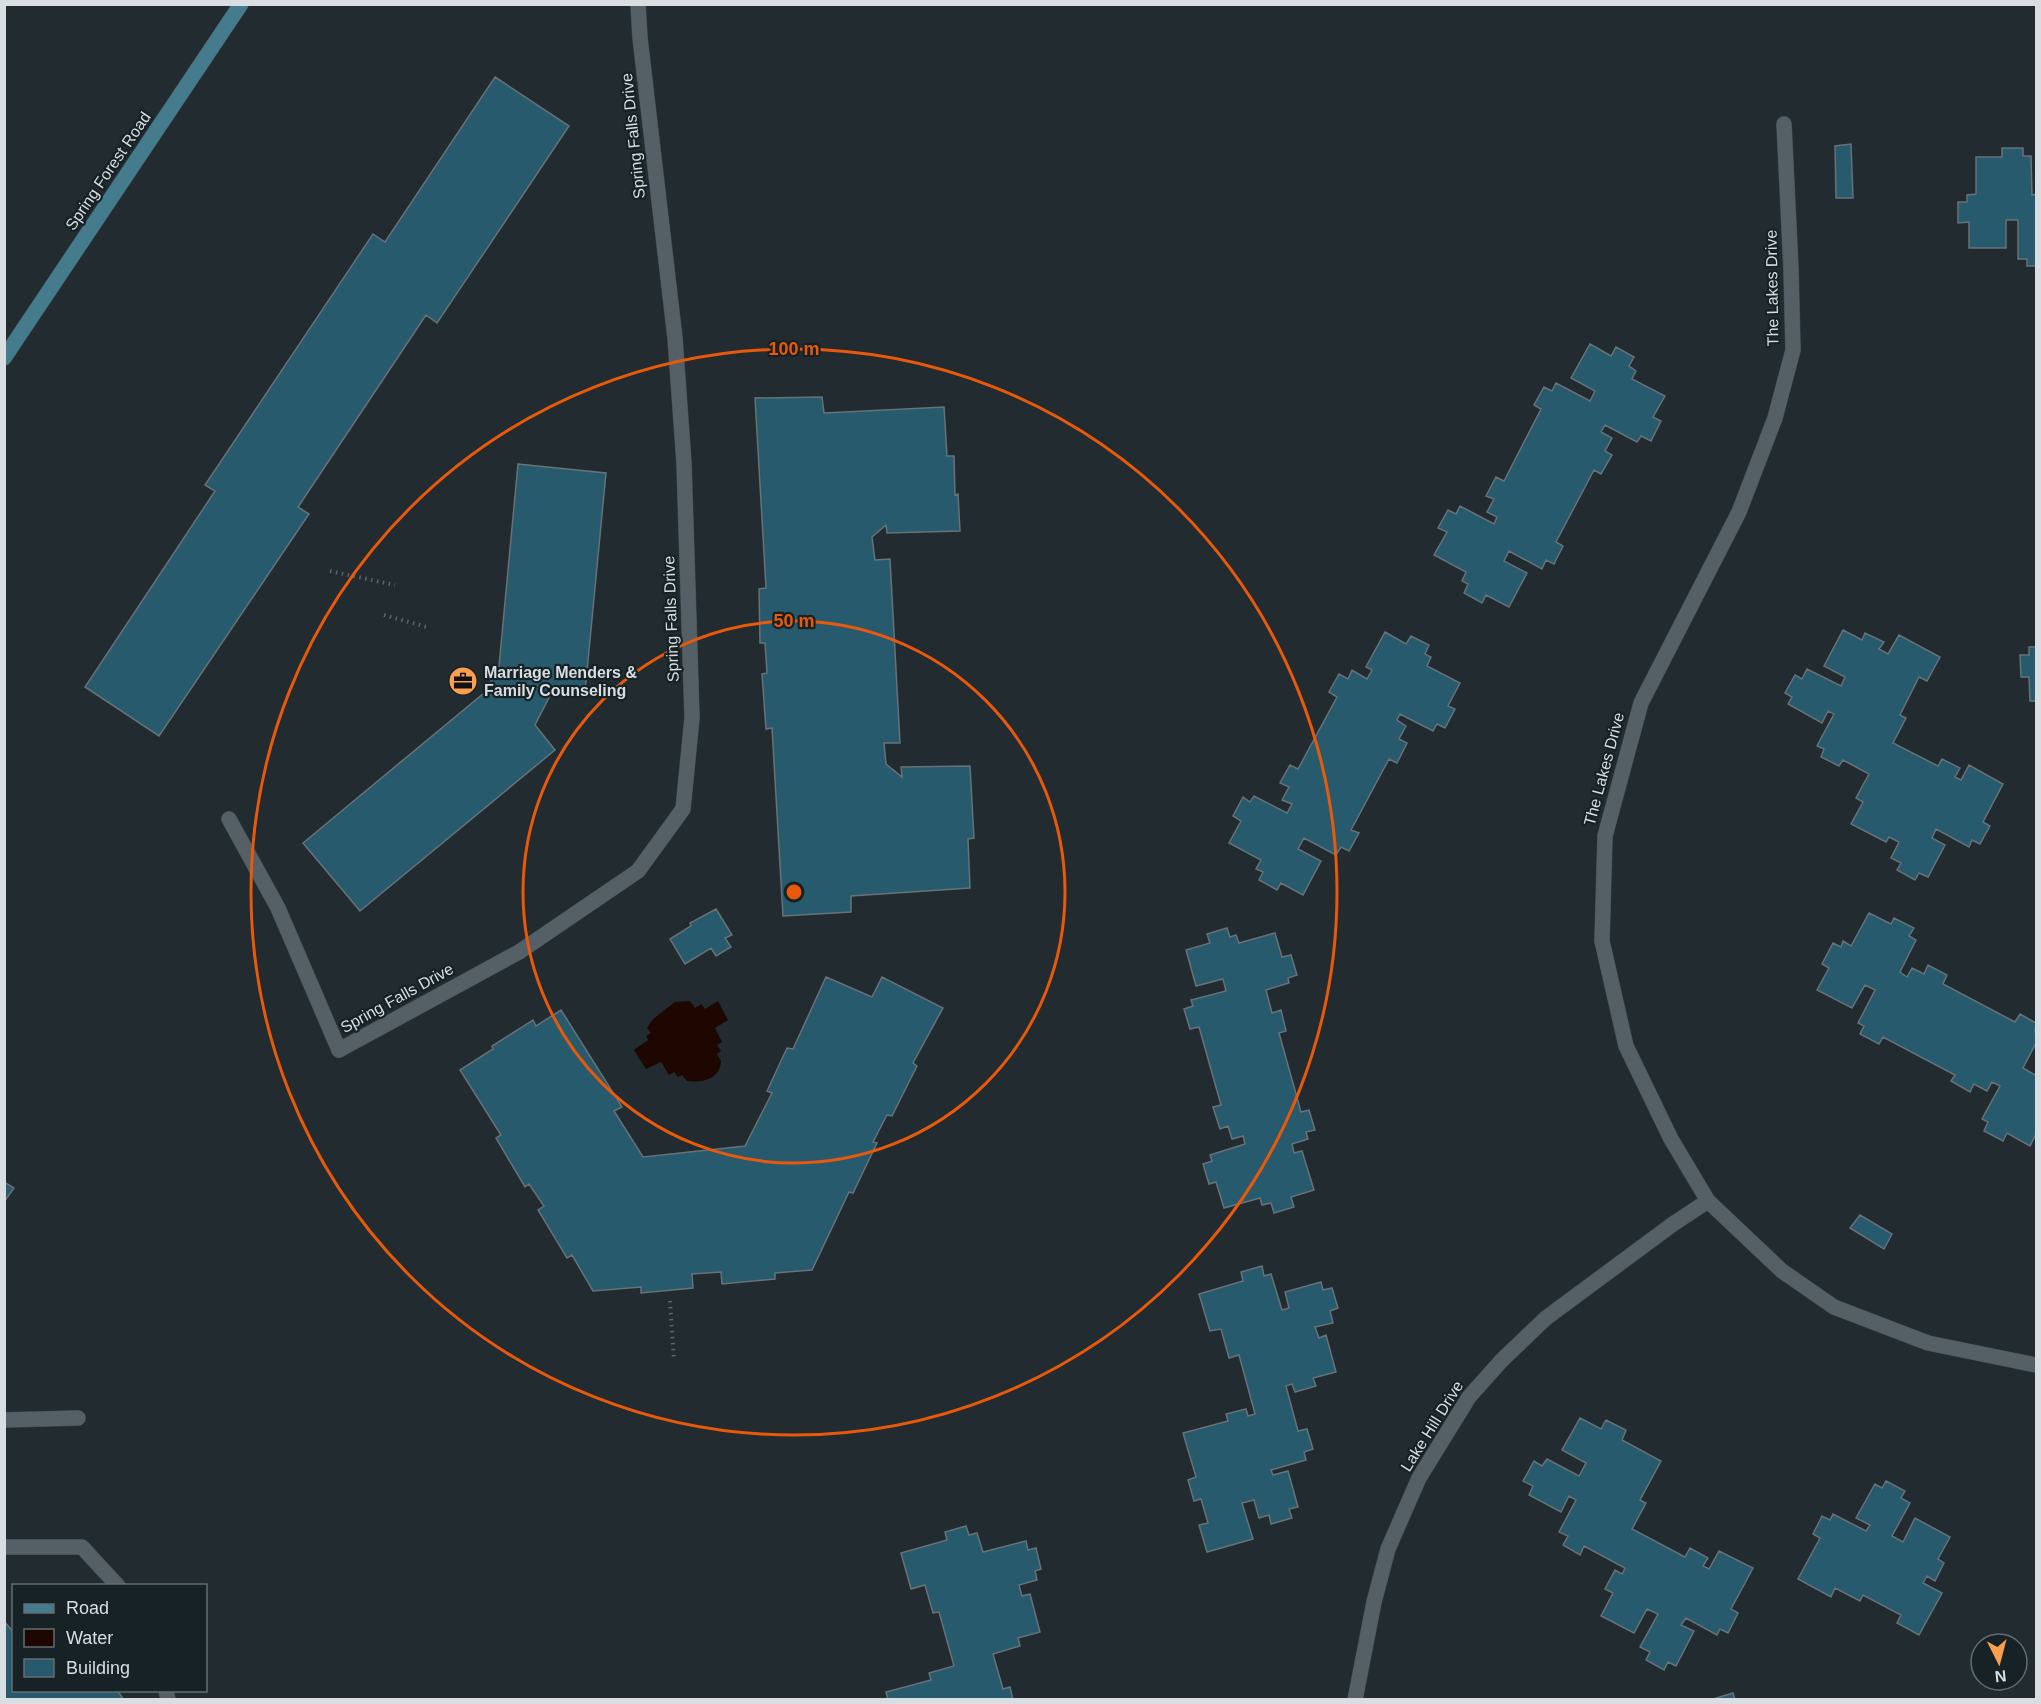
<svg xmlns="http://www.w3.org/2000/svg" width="2041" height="1704" font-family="Helvetica,sans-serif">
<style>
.water{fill:#1d0700}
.building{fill:#285a6d;stroke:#667278;stroke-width:1.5}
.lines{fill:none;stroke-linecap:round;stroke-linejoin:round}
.lane-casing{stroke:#40494c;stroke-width:16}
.street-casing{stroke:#40494c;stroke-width:16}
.secondary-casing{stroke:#40494c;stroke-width:16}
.path{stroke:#5d666a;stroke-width:4;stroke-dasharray:1.5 4.5;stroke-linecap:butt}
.lane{stroke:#546065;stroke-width:15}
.street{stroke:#546065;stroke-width:15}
.secondary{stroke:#447c8e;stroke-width:15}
.ring{fill:none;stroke:#e8590c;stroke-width:3}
.labels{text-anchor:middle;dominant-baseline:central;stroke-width:4.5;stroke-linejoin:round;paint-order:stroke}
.street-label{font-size:16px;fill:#d8dee1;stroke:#172226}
.poi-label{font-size:16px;font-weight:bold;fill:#d8dee1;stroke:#172226;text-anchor:start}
.centre{fill:#e8590c;stroke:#172226;stroke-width:3}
.ring-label{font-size:18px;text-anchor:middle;font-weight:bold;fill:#e8590c;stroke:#172226;stroke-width:4.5;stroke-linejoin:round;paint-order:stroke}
</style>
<rect width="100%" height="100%" fill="#212b30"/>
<path class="water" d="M690,1001l5,7 6,-4 4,5 13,-8 10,19 -13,8 7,14 -5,3 4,6 -4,3 4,7c-1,18 -18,22 -34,20l-5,-6 -4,2 -4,-5 -5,3 -8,-13 -15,7 -12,-19 14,-10 -2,-4 5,-3 -4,-5 6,-9 22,-17z"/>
<path class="building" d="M495,77l74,49 -132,197 -11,-8 -128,192 11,7 -150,222 -74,-49 130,-196 -10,-6 168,-251 12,8z
M1851,144l2,54h-17l-1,-52z
M2002,148h21v8h8l1,39 4,-1v72h-9v-7h-9v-39h-12v28h-37v-26l-11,1v-21h9v-7l9,-1v-37h26z
M1590,344l21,12 5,-9 18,10 -5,9 7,5 -4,8 33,17 -12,21 8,4 -10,20 -10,-5 -4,6 -32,-17 -4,7 11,6 -7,13 7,4 -11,19 -7,-4 -38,72 7,4 -9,18 -8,-4 -4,9 -33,-18 -5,10 23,12 -18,34 -23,-12 -4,8 -18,-10 4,-9 -6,-3 4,-9 -32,-17 13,-23 -9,-4 10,-18 8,4 4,-8 34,18 3,-7 -10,-5 7,-13 -8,-3 10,-19 8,4 37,-72 -7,-4 10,-18 8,4 4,-8 34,18 5,-10 -24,-13z
M822,397l2,16 120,-6 3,49h7l1,39 3,-1 2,37 -73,2 -1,-8 -14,12 3,23 15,-1 10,184h-16l2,21 16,13 -1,-10 69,-1 4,72 -6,1 2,49 -119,8v16l-68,4 -11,-188 -6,1 -4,-55 5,-1 -2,-30h-5l-1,-54 7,-1 -11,-190z
M518,464l88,9 -21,219 -31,-4 -19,37 20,25 -195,161 -57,-68 181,-150 15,-27z
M1843,630l19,10 3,-7 19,9 -5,7 9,5 11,-19 41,22 -13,24 -8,-4 -19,38 6,3 -13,25 45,23 4,-7 18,9 -5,9 6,3 8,-15 34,19 -20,38 7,4 -10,18 -8,-4 -3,7 -33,-18 -4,9 13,7 -17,32 -9,-4 -4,7 -18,-10 4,-7 -10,-5 8,-16 -10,-5 -3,5 -35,-18 12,-22 -7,-4 13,-24 -26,-14 -4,6 -18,-9 3,-8 -7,-3 17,-32 -6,-3 -6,12 -34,-19 4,-7 -7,-4 10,-18 7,4 5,-10 34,17 4,-9 -21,-11z
M1385,632l21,12 5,-8 18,9 -4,9 6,3 -4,9 33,17 -12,23 7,3 -10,19 -8,-4 -4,7 -33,-17 -3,6 9,6 -7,13 8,4 -10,20 -8,-4 -38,71 8,3 -10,18 -8,-4 -5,8 -32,-17 -6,11 23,12 -18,34 -22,-12 -4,7 -18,-10 4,-8 -7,-3 5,-9 -32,-17 12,-22 -8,-5 10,-19 7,5 4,-6 33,17 5,-9 -10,-4 7,-13 -9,-4 10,-18 8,4 39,-72 -8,-5 10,-18 9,5 4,-9 15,9 5,-9 -6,-3z
M2029,647h7v54h-6l-1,-24h-8l-1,-22h9z
M716,909l16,26 -7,3 6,9 -15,9 -5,-8 -26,16 -15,-25 21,-13 -1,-3z
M1869,913l22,11 3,-6 20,10 -5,8 7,4 -16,32 7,5 5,-9 12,6 4,-9 19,10 -4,9 72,38 5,-8 16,9 -1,9 1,1v10l-13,25 12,7 1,-3v62l-6,12 -23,-13 -4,8 -19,-10 4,-9 -6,-3 18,-33 -8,-4 -5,9 -13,-7 -4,8 -19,-11 4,-6 -72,-38 -4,7 -19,-10 4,-8 -6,-3 17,-33 -10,-5 -13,23 -35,-18 12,-22 -7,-4 11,-21 8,4 2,-6 8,5z
M1227,928l3,9 6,-2 3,8 36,-10 7,24 9,-2 6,20 -9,3 1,5 -23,7 6,23 9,-3 5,21 -7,2 22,79 8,-2 6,20 -9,2 2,7 -16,5 2,9 8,-2 12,39 -23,7 3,10 -20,6 -3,-10 -9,2 -2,-7 -36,10 -8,-26 -7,2 -6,-20 9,-3 -2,-6 35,-11 -2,-8 -11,3 -4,-13 -8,3 -7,-22 8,-2 -22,-78 -9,2 -6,-20 9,-3 -2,-6 35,-9 -3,-12 -27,7 -10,-36 24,-7 -3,-9z
M826,977l46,20 10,-20 61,31 -30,55 4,3 -25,50 -5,-1 -14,27 4,1 -24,50 -4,-1 -37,78 -37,3v6l-53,5 -1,-12 -29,2 1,14 -52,5v-6l-48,4 -21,-36 -5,3 -29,-48 6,-4 -15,-22 -4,3 -29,-49 5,-3 -41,-65 33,-21 -1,-3 41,-26 3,6 25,-16 61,97 -8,4 29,46 102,-11 27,-53 -5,-2 20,-43 6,1z
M4,1182l10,6 -10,14z
M1860,1215l32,19 -8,15 -34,-21z
M1262,1266l2,10 7,-2 11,36 7,-2 -4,-16 36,-10 2,8 9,-2 6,20 -8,3 3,12 -18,4 4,11 7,-3 10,37 -23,6 3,8 -21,6 -3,-8 -6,2 12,45 9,-2 6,20 -9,3 2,8 -35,10 2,5 15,-4 10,36 -9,2 3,9 -21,6 -2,-9 -10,3 -5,-18 -12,3 11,36 -46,13 -8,-27 9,-2 -7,-24 -7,2 -6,-21 8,-3 -13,-44 45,-12 -2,-7 20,-5 2,7 7,-2 -16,-59 -10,3 -8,-29 -11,2 -11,-37 44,-13 -2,-9z
M1580,1418l21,11 5,-9 20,10 -4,10 39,21 -21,39 6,3 -14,26 53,28 5,-9 18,10 -5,8 6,3 10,-18 34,17 -22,41 7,4 -10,20 -8,-4 -3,6 -31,-17 -5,7 13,6 -18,35 -8,-4 -4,8 -18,-10 4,-8 -10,-5 18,-33 -11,-5 -13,24 -33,-17 12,-23 -8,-4 10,-19 7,4 3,-6 -41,-22 -4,9 -17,-10 5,-9 -9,-4 17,-32 -7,-4 -8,16 -32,-17 4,-9 -10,-5 11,-20 8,5 5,-7 32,17 7,-13 -24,-13z
M1886,1481l19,10 -4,7 9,5 -18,33 11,6 12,-24 35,19 -12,22 6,4 -9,18 -8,-5 -4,7 19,10 -23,42 -22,-12 4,-8 -38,-20 -3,6 -25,-13 -4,9 -33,-18 22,-41 -7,-4 9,-18 8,4 3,-6 33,17 4,-6 -14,-7 19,-34 7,4z
M966,1526l3,9 8,-2 6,19 43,-11 2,9 8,-2 5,21 -6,2 2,9 -18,5 3,11 8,-2 10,38 -22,6 2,8 -27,8 10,35 7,-2 3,13h-125l-2,-8 45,-12 -2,-7 25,-7 -15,-54 -6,1 -8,-28 -14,4 -10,-36 46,-13 -2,-8z
M4,1621l10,12v57h103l7,10h-120z
M1733,1693l2,7h-22v-1z"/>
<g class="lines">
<g class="lane-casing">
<path id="lane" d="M229,819l49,89 61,142
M4,1420l74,-2
M4,1547h78l36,39
M166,1690l2,10"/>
</g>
<g class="street-casing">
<path id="street" d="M1784,124l7,145 2,81 -18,68 -36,94 -98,191 -36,133 -3,105 24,105 45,93 37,62 74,70 52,36 94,36 108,22
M339,1050l180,-98 119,-81 45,-62 9,-91 -8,-255 -9,-125 -35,-300 -2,-34
M1355,1700l19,-98 14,-53 31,-71 50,-81 33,-37 44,-42 127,-94 35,-23"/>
</g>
<g class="secondary-casing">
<path id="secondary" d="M4,358l237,-354"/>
</g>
<path class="path" d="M330,571l65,14
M384,615l46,13
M670,1301l4,59"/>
<use href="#lane" class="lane"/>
<use href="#street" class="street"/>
<use href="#secondary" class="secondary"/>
</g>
<g class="ring">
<circle cx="794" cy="892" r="271"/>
<circle cx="794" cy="892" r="543"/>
</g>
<defs>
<g id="office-disc" transform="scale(1.5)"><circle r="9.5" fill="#fa9f4f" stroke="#172226"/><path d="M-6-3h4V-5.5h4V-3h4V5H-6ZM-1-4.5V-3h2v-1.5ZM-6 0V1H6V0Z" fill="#111"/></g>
</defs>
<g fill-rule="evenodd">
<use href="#office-disc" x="463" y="681"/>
</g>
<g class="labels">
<g class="street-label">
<text transform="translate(633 136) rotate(-96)">Spring Falls Drive</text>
<text transform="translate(108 171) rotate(-56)">Spring Forest Road</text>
<text transform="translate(1772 288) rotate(-91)">The Lakes Drive</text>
<text transform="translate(671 619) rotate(-92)">Spring Falls Drive</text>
<text transform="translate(1604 769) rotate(-75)">The Lakes Drive</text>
<text transform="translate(397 998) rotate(-29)">Spring Falls Drive</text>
<text transform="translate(1432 1426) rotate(-58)">Lake Hill Drive</text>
</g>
<g class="poi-label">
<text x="484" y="672">Marriage Menders &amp;<tspan x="484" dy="18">Family Counseling</tspan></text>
</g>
</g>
<circle cx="794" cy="892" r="9" class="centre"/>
<g class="ring-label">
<text x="794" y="355">100 m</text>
<text x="794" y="627">50 m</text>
</g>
<rect width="2041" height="1704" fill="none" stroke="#d8dee1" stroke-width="12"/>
<rect x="12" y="1584" width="195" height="108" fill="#172226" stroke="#646d71" stroke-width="1.5"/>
<rect x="24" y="1604" width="30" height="9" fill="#447c8e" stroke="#646d71" stroke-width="1.5"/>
<text x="66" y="1614" font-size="18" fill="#d8dee1">Road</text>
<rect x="24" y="1629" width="30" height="18" fill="#1d0700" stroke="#646d71" stroke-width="1.5"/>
<text x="66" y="1644" font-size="18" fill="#d8dee1">Water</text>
<rect x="24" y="1659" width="30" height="18" fill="#285a6d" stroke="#646d71" stroke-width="1.5"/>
<text x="66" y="1674" font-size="18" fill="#d8dee1">Building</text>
<g transform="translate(1999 1662) rotate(174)"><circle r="28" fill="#172226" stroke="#646d71" stroke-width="1.5"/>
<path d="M0-4.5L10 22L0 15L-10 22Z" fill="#fa9f4f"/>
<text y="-9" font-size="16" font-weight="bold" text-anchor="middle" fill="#d8dee1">N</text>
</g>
</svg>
